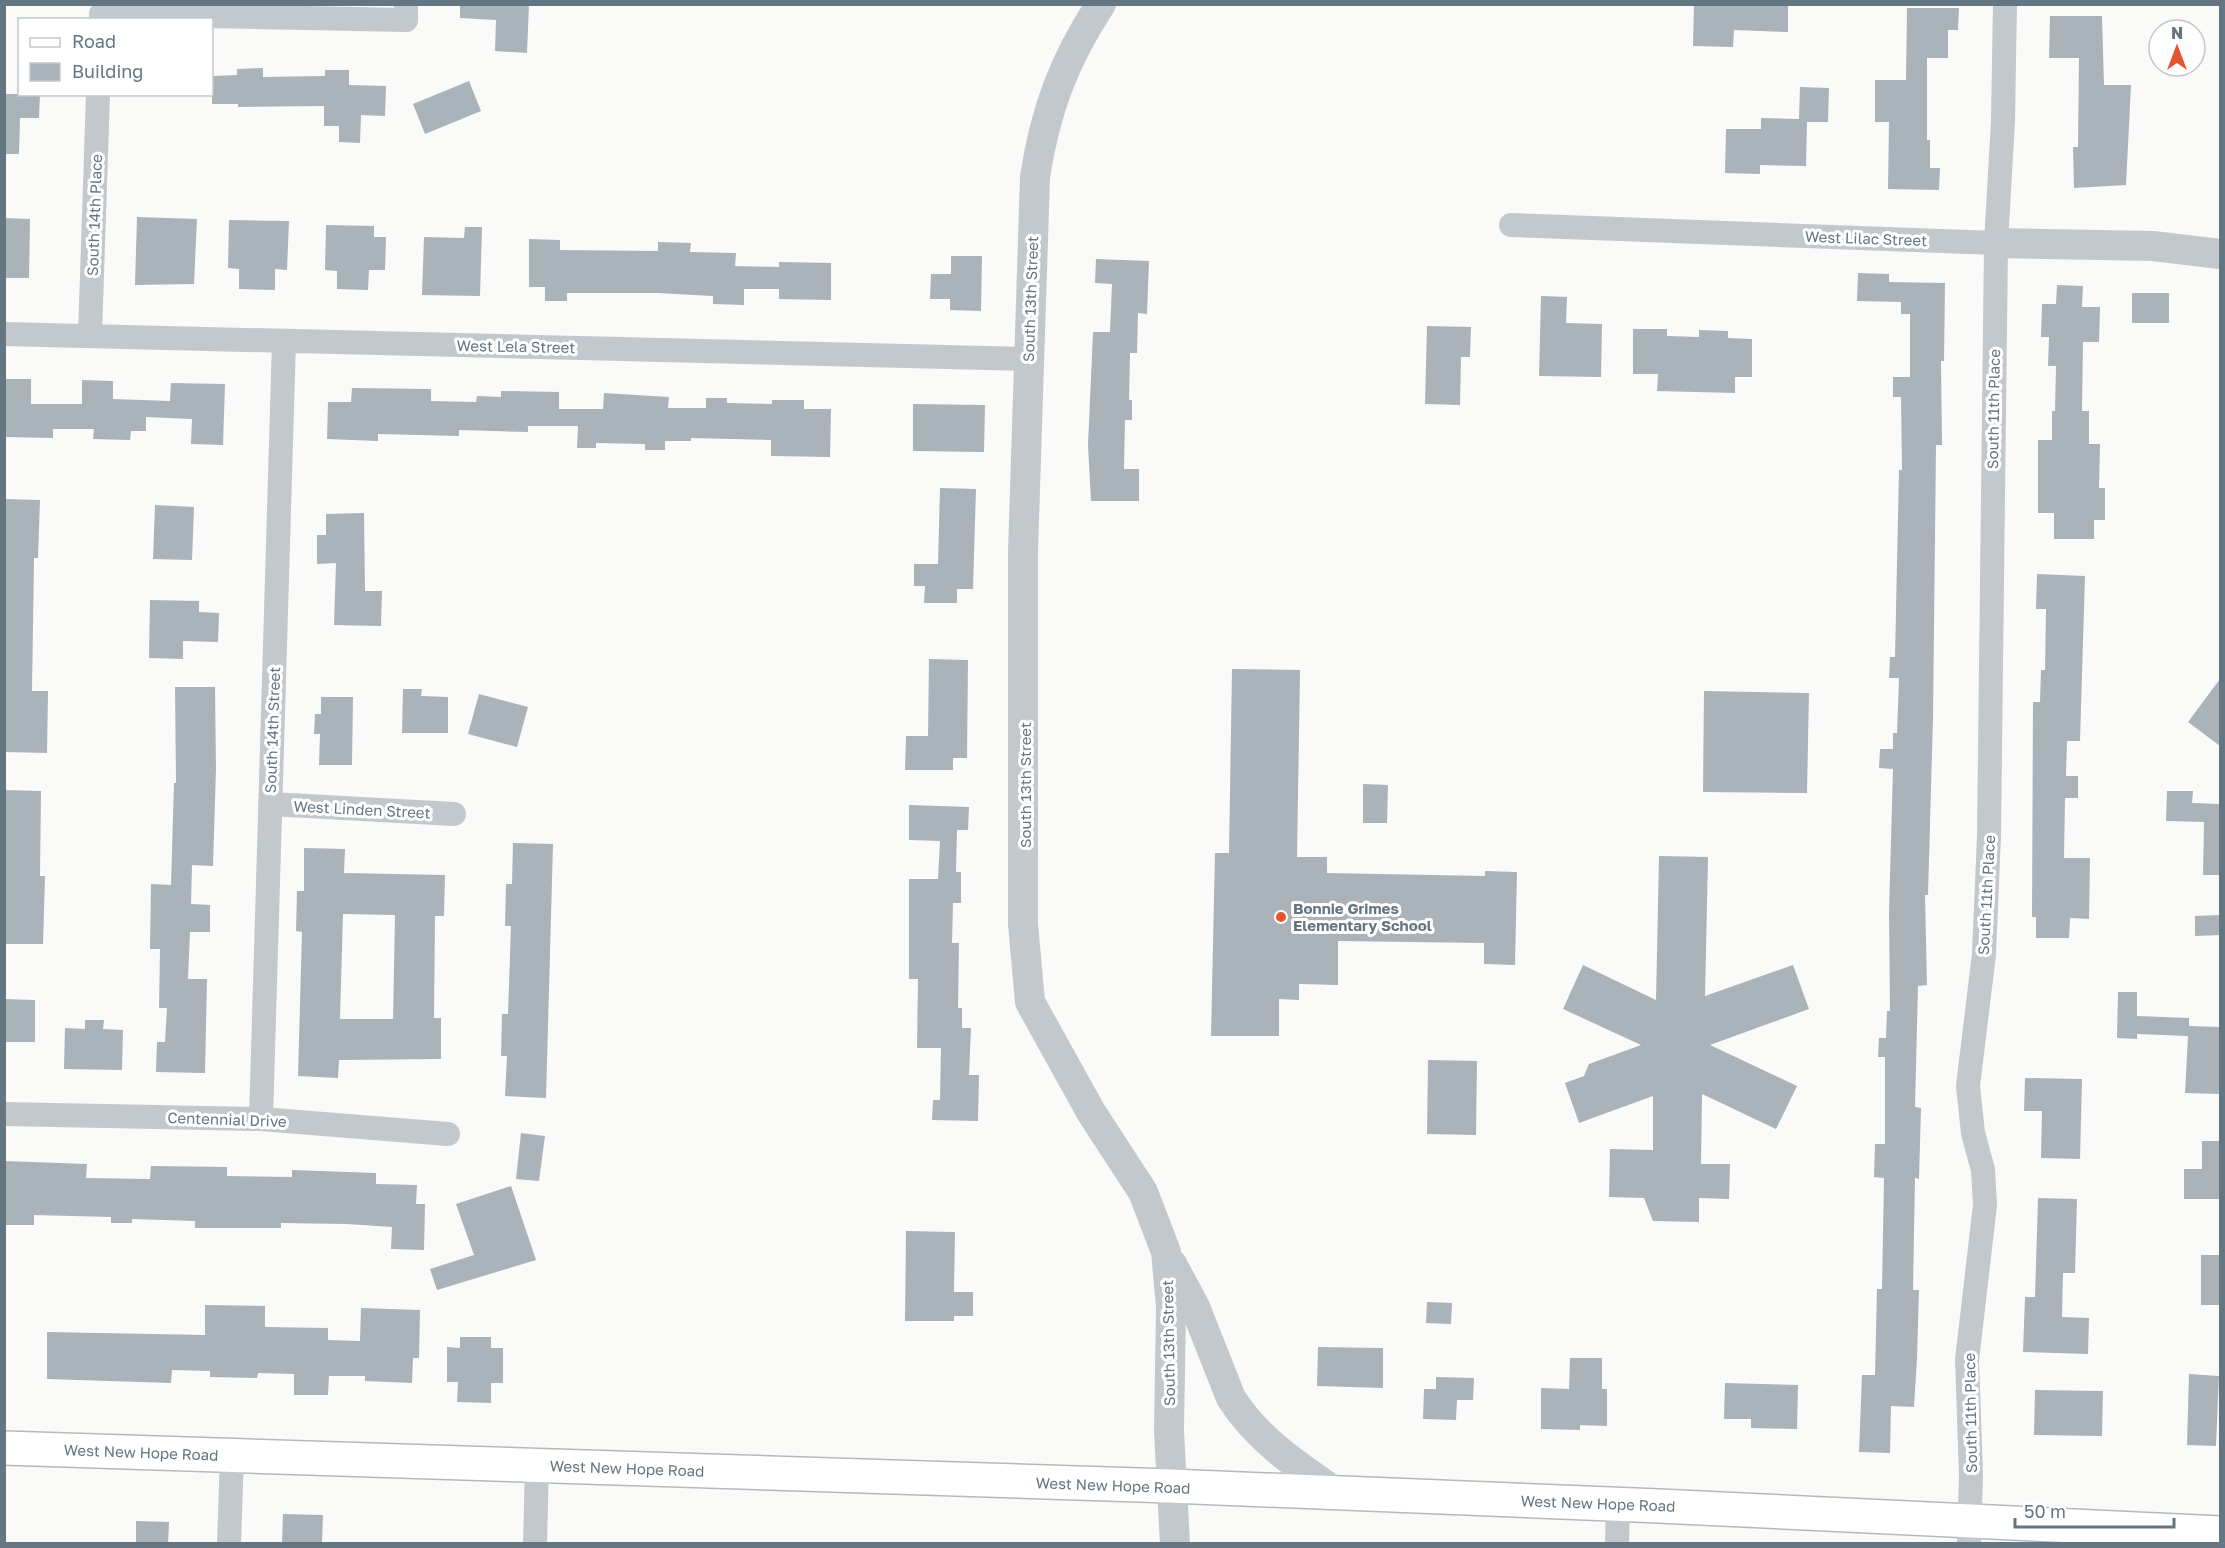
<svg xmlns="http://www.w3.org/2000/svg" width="2225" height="1548" font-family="'Golos Text',sans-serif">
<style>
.building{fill:#aab3b9;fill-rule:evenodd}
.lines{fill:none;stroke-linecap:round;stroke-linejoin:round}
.secondary-casing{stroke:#b3babf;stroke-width:36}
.minor{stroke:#c3c8cc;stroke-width:24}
.tertiary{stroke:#c3c8cc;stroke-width:30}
.secondary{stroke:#fff;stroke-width:33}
.poi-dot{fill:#e4572e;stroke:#fff;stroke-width:2}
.labels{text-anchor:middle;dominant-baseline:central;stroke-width:6;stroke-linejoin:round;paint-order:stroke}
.street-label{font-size:15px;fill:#657683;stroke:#fff}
.poi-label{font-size:15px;font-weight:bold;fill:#657683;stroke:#fff;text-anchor:start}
</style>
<rect width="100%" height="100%" fill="#fafaf8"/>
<path class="building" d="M460,4h69l-2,49 -32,-2 1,-31 -36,-2z
M1694,4h94v28l-54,-2 -1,17 -40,-1z
M1907,8h52l-1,22h-10v28h-21v82h3v28h10l-1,22 -51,-1 1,-67h-14v-42h31z
M2050,16h52l2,69h27l-5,100 -52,3 -1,-41h5l1,-89h-30z
M263,68v9l62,-1v-6h24v15l37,1 -1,30 -24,-1 -1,28 -21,-1v-16h-15v-20l-86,1v-3h-26v-28l25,-1v-6z
M469,81l12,30 -56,23 -12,-30z
M1800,87l29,1 -1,34h-21l-1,44 -46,-1v9l-35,-1 1,-44h35v-11l38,1z
M4,94h36l-1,24h-19l-1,36h-15z
M137,217l60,2 -3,65 -59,1z
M4,218l26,1 -1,59h-25z
M229,220l60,1 -2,49 -12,-1v21l-36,-1v-20l-11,-1z
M326,225l48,1v11h12l-1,33h-16l-1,20 -31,-1v-18l-12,-1z
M465,227h17l-2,69 -58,-1 2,-58 40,1z
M529,239l31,1v10l98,1v-9l33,1 -1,9 46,1 -1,13 44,1v-5l52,1v37l-52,-1v-10h-35v16l-31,-1v-8l-56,-3h-90v8h-22v-14h-16z
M951,256h31l-1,55 -31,-1v-11h-20l1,-25h20z
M1096,259l53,2 -2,53 -9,-1 -1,40h-7l-1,47h3v20h-7l-1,49h15v32h-48l-3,-56 5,-113h17l2,-48 -17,-1z
M1858,273l31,1v8l56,1 -1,78h-3l1,84h-6l-3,273 -5,177h-3l2,90 -9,1 -3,121 6,1 -2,71 -4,-1 -2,112h6l-2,69 -3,48 -23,-1 -1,47 -31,-1 3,-77h13l2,-86h5l2,-111 -10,-1 1,-33h10v-87h-7l1,-19h7l1,-27h3l-1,-100 4,-142 -14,-1 1,-19h13v-16h4l2,-55h-10l1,-21h5l4,-187h3l-1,-73h-8v-20h17v-63h-9v-12l-44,-1z
M2057,285l26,1 -1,21h18l-1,35h-16l-1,69h7v33h11l-1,44h6v32h-11v19h-40v-26h-16v-73h14v-29h3l1,-45h-8l1,-29h-8l1,-33h14z
M2132,293h37v30h-37z
M1541,296l26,1 -1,26 36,1 -1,53 -62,-1z
M1427,326l44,1 -1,30h-9l-1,48 -35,-1z
M1633,329h34v7l32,1v-7l29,1v7l24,1v38h-17v16l-78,-2 1,-17h-25z
M4,379h27v25h51v-24l31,1v18l57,2 1,-18 54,1 -2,61 -32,-1 1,-25 -46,-2v14h-15l-1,9 -37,-1 1,-10h-41v9l-49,-1z
M352,388l79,1v12l45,1 1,-6 24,1v-6l58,1v17h44l1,-16 65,4 -1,11h38v-10h21v5l45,1v-4h32v9h27l-1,48 -59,-1v-16l-80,-2v3h-26v9h-20v-6l-49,-1v5h-19l1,-22h-50v6l-69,-2v6l-81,-2v7l-51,-2 1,-37h23z
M913,404l72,1 -1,47 -71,-1z
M940,488l36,1 -3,100h-16v14h-33l1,-17h-11v-22h24z
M4,499l36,1 -2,58h-4l-2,133h16l-1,62 -43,-1z
M155,505l39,2 -2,53 -39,-1z
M364,513l1,78h17l-1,35 -47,-1 2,-62 -19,1v-29h9v-21z
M2037,574l48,2 -5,165h-13l-1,35h12v22h-13l-1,60h26l-1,61 -19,-1 -1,20h-33v-21h-4l1,-215h7l1,-32h4l1,-61h-10z
M150,600l49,1v11l20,1 -1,29 -35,-1v18l-34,-1z
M929,659l39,1 -1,98h-14v12h-48l1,-34h22z
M1232,669l68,1 -3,187h30v16l158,3v-5l32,1 -2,93 -31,-1v-21l-146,-2v44l-39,-1v16l-20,-1v37h-68l4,-183h14z
M2220,679v67l-32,-24z
M175,687h40l1,81 -3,98 -21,-1 -1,39 19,1v27h-20l-2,47h19l-2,94 -49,-1 1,-30h8l2,-34h-8l1,-59h-10l1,-65 20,1 3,-102h2z
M403,689h19l-1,7 27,1v36h-46z
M1704,691l105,2 -2,100 -104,-1z
M479,694l49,13 -11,40 -49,-13z
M321,697h32l-1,68h-33l1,-31h-6l1,-20h6z
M1363,784l25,1 -1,38h-24z
M4,790l37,1 -1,85h5l-2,68h-39z
M2167,791h26l-1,12 28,1v71h-17l1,-53 -38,-1z
M909,805l60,2 -1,23h-11l-1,42h5v31h-8l-1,40h7l-1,65h4v20h9l-2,47h10l-1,46 -46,-1 1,-20h7l1,-52h-24l1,-69h-9v-100h29l2,-38 -31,-1z
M513,843l40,1 -7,254 -41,-2 2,-40h-6l1,-42h6l3,-88h-6l1,-42h6z
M304,848l41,1 -1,24 101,2 -1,41h-9l-1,102h7v41l-102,1 -1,18 -40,-2 4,-144 -6,-1 1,-40h7zM343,914l52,1 -2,104h-53z
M1659,856l49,1 -3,139 88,-31 16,44 -99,36 87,41 -21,43 -74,-35 -1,70h29l-1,35 -30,-1v24l-46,-1 -9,-23 -35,-1 1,-48 43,1v-54l-74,27 -14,-40 19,-7 5,-12 52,-19 -78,-36 20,-44 73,35z
M2220,915v20l-25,1v-20z
M2118,992h19v24l52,2v8l31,1v67l-35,-1 3,-57 -51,-2v5l-20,-1z
M4,999l31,1v42h-31z
M85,1020h19l-1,9 20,1 -1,40 -58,-1 1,-41 20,1z
M1428,1060l49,1 -1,74 -49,-1z
M2025,1078l57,1 -2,80 -39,-1 1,-47h-18z
M521,1133l24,3 -6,45 -23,-2z
M2202,1141h18v58h-36v-30h18z
M4,1161l83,3 -1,14 64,1 1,-13 76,1v9l65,1v-7l84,3v11l41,1 -1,19h9l-1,46 -33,-1 1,-22 -45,-3 -66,-1v5h-86v-7l-63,-2v4h-21v-6l-77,-2v10h-30z
M511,1186l25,74 -99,30 -7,-21 44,-14 -18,-51z
M2038,1198l39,1 -2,74h-12l-1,44 27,1 -1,36 -65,-2 2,-55h10z
M906,1231l49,1 -1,60h19v24h-19v5h-49z
M2201,1255h19v50h-19z
M1427,1302l25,1 -1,21 -25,-1z
M205,1305l60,1v21l63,1v12l32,1 1,-33 59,2 -1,48h-6l-1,25 -47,-2v-5h-36l-1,19h-34v-21l-36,-1 -1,5 -47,-1v-6l-38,-1 -1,13 -124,-4v-47l158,3z
M460,1337h31v11h12v35h-12v20l-34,-1 1,-20h-11v-35l13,1z
M1318,1347l65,1v40l-66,-2z
M1570,1358h32v31h5v37l-27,-1v5l-39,-1v-41l28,1z
M2189,1374l30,2 -3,70 -29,-1z
M1436,1377l38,1 -1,22h-16l-1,20 -33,-1 1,-30h12z
M1725,1383l73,2 -1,44 -46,-1v-9h-27z
M2035,1390l68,1 -1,45 -68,-1z
M283,1514l40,1 -1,29h-40z
M136,1521l33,1 -1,22h-32z"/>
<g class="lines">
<g class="secondary-casing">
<path id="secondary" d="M4,1448l1166,38 489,20 561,27"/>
</g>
<path class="minor" d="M101,14l305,6v-16
M1511,225l485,18
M4,334l1024,25
M90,335l8,-241
M270,804l184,10
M4,1114l257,5 187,15
M261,1119l23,-778
M229,1544l3,-89
M535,1544l2,-80
M1617,1544l1,-40
M1969,1544l2,-69 -4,-115 18,-155 -2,-35 -10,-37 -5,-47 16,-132 5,-118 7,-593 7,-122 2,-117"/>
<path class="tertiary" d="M1101,4c-37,56 -56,107 -66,173l-12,375v372l7,78 61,110 52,80 23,60 5,55 -2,124 6,113
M1996,243l157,3 67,8
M1172,1264l23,43 36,91c27,42 65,67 106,95"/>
<use href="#secondary" class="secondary"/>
</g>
<circle class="poi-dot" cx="1281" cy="917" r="6"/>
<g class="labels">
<g class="street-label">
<text transform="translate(94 215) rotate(-88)">South 14th Place</text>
<text transform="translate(1866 238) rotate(2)">West Lilac Street</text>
<text transform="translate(1030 299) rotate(-88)">South 13th Street</text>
<text transform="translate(516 346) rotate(1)">West Lela Street</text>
<text transform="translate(1993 409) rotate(-89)">South 11th Place</text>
<text transform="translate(272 730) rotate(-88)">South 14th Street</text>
<text transform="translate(1025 785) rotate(-90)">South 13th Street</text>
<text transform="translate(362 809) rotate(3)">West Linden Street</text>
<text transform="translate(1986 895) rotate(-87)">South 11th Place</text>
<text transform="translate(227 1119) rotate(2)">Centennial Drive</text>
<text transform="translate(1168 1343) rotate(-91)">South 13th Street</text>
<text transform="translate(1970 1413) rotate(-91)">South 11th Place</text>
<text transform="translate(141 1452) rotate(2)">West New Hope Road</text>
<text transform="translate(627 1468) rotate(2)">West New Hope Road</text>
<text transform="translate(1113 1485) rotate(2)">West New Hope Road</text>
<text transform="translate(1598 1503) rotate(2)">West New Hope Road</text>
</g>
<g class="poi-label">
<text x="1293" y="908">Bonnie Grimes<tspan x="1293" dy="17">Elementary School</tspan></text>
</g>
</g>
<rect width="2225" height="1548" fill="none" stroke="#657683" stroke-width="12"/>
<rect x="18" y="18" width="195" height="78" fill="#ffffff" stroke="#c1c8cd" stroke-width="1.5"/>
<rect x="30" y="38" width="30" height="9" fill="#ffffff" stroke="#c1c8cd" stroke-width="1.5"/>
<text x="72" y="48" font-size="18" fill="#657683">Road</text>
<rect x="30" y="63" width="30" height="18" fill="#aab3b9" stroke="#c1c8cd" stroke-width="1.5"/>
<text x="72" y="78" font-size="18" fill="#657683">Building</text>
<g transform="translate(2177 48)"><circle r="28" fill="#ffffff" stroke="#c1c8cd" stroke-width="1.5"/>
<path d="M0-4.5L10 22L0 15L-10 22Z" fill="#e4572e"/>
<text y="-9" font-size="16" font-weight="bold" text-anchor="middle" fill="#657683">N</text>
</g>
<path d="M2015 1518v9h159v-9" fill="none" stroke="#657683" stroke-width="3"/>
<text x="2024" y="1518" font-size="18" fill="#657683" stroke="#ffffff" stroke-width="4.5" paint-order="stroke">50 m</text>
</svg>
